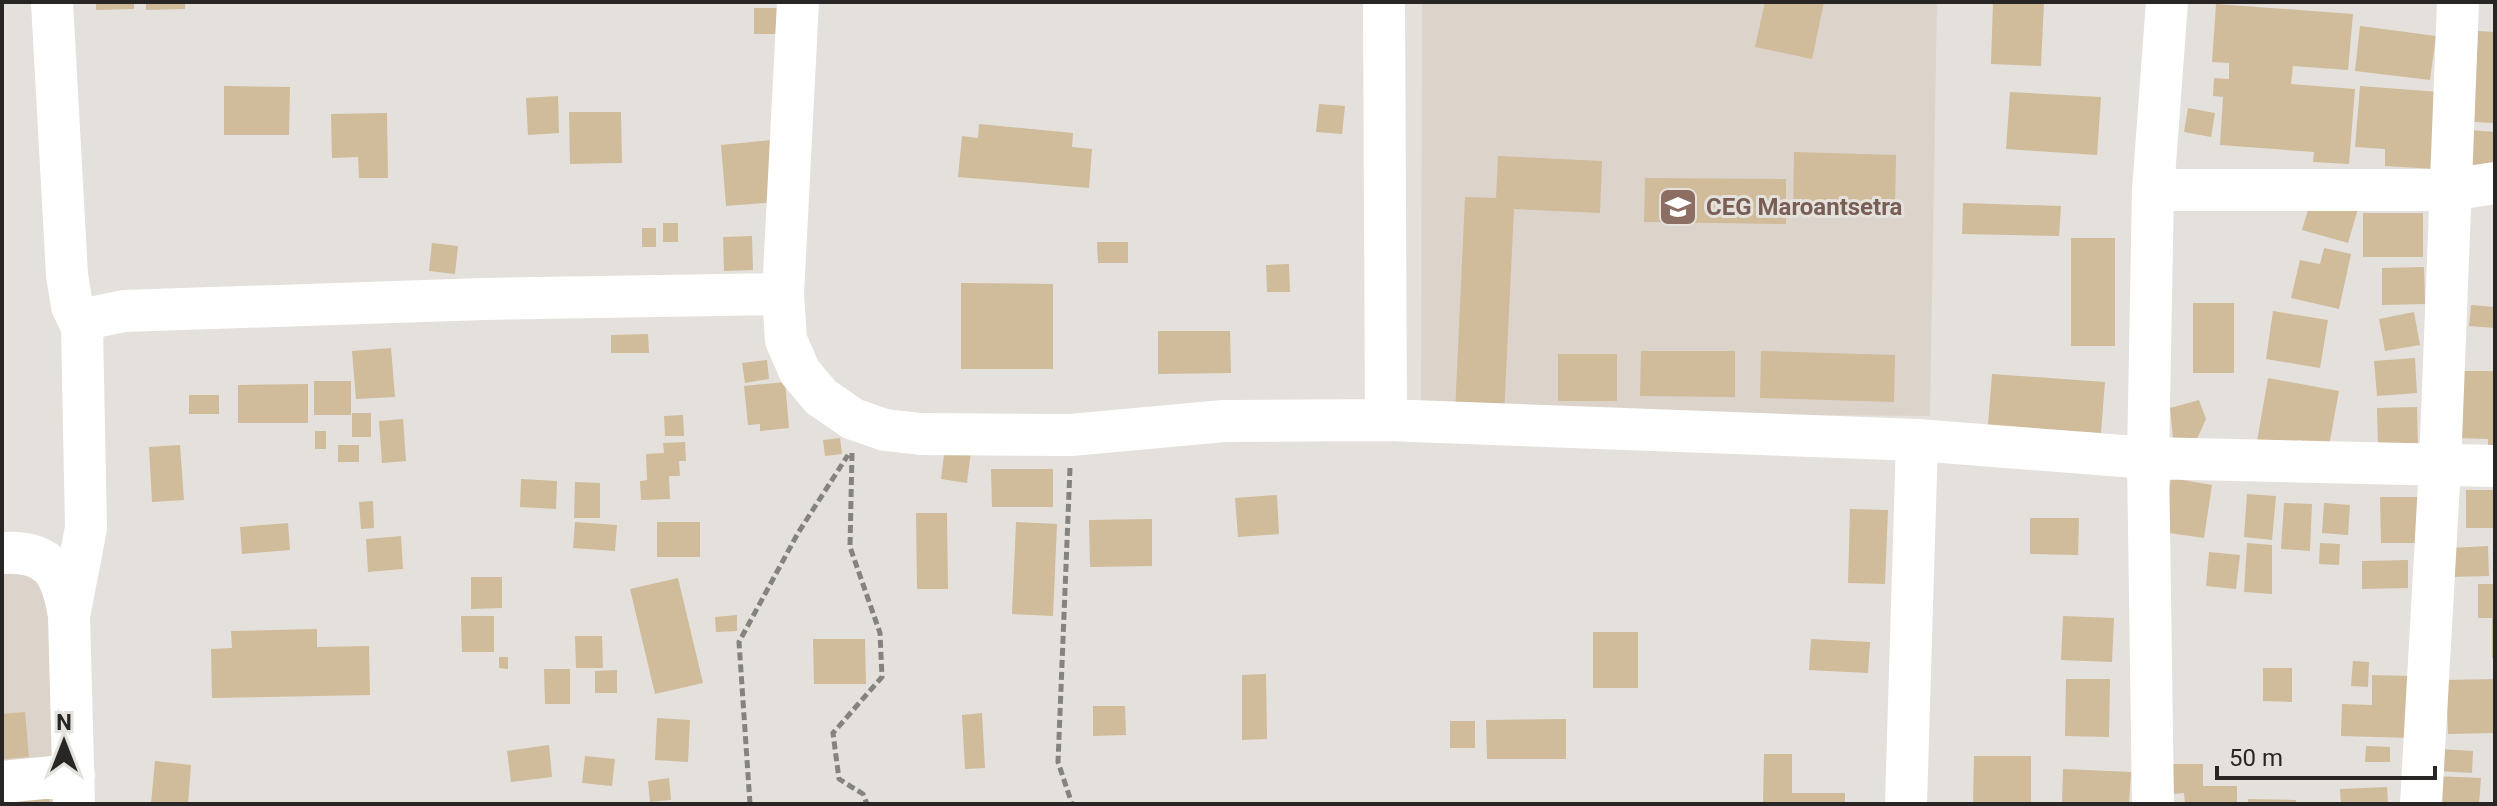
<svg xmlns="http://www.w3.org/2000/svg" width="2497" height="806" font-family="Roboto,sans-serif">
<style>
.built{fill:#dcd4ca}
.building{fill:#d0bb9b}
.lines{fill:none;stroke-linecap:round;stroke-linejoin:round}
.path{stroke:#858380;stroke-width:5;stroke-dasharray:8 4;stroke-linecap:butt}
.minor{stroke:#fff;stroke-width:42}
.labels{text-anchor:middle;dominant-baseline:central;stroke-width:6;stroke-linejoin:round;paint-order:stroke}
.education-label{font-size:24px;font-weight:bold;fill:#785e54;stroke:#e4e1dc;text-anchor:start}
</style>
<rect width="100%" height="100%" fill="#e4e1dc"/>
<path class="built" d="M1422,2h515l-7,414 -509,-4z
M2,561l36,19 10,28 9,196h-55z"/>
<path class="building" d="M96,2h38v7l-38,1z
M146,2h39v7l-39,1z
M1765,2h59l-12,57 -57,-12z
M1993,2h51l-3,64 -50,-2z
M2216,4l137,10 -5,56 -55,-4 -2,18 64,5 -6,75 -36,-2 1,-10 -94,-7 3,-48 -10,-1 1,-18 15,1v-16l-17,-1z
M754,8h25v26h-25z
M2360,26l76,10 -6,44 -75,-9z
M2478,31l17,1v91l-21,-1z
M224,86l66,1 -1,48h-65z
M2360,86l80,6 -5,77 -50,-3v-17l-30,-2z
M2010,92l91,5 -4,58 -91,-6z
M558,96l1,37 -31,2 -2,-37z
M1319,104l26,2 -3,28 -26,-2z
M2188,108l27,5 -4,24 -27,-5z
M569,112h52l1,51 -52,1z
M387,113l1,65h-29l-1,-21 -26,1 -1,-44z
M979,124l94,9 -1,14 20,2 -3,39 -131,-11 4,-41 16,2z
M2470,130l25,2v45l-28,-2z
M772,140l5,62 -51,4 -5,-61z
M1794,152l102,3 -1,59 -102,-3z
M1498,156l104,5 -2,52 -86,-4 -10,206 -49,-2 10,-216 31,1z
M1645,178l141,1v45l-142,-2z
M2312,196l46,13 -10,34 -46,-13z
M1963,203l98,3 -2,30 -97,-2z
M2363,213h60v44h-60z
M663,223h15v19h-15z
M642,228h14v19h-14z
M752,236l1,34 -29,1 -1,-34z
M2071,238h44v108h-44z
M1097,242h31v21h-30z
M432,243l26,3 -3,28 -26,-3z
M2324,248l27,6 -12,55 -48,-11 9,-38 20,4z
M1289,264l1,28h-23l-1,-27z
M2424,267l1,37 -43,1v-37z
M961,283l92,1v85h-92z
M2193,303h41v70h-41z
M2471,305l24,2v21l-26,-2z
M2273,311l55,9 -8,48 -54,-9z
M2414,312l6,33 -35,6 -6,-32z
M1158,331h72l1,42 -73,1z
M648,334l1,19h-38v-18z
M391,348l4,49 -39,2 -4,-48z
M1641,351h94v46l-95,-1z
M1761,351l134,4 -1,47 -134,-4z
M1558,354h59v47h-59z
M2415,358l2,35 -40,3 -3,-35z
M767,360l2,19 -24,4 -3,-20z
M2458,371h37v84h-7v-16l-31,-1z
M1992,374l113,8 -4,51 -113,-8z
M2268,378l71,13 -10,55 -31,-6 -2,14 -40,-7z
M314,381h37v34h-37z
M785,382l4,46 -29,3v-7l-12,1 -4,-39z
M308,384v39h-70v-38z
M189,395h30v19h-30z
M2199,400l7,19 -13,29h-19l-4,-40z
M2417,407l1,39 -40,1 -1,-39z
M352,413h19v24h-19z
M683,415l1,21h-19l-1,-20z
M403,419l3,42 -24,2 -3,-42z
M315,431h11v18h-11z
M840,438l2,16 -17,2 -2,-16z
M685,442l1,19h-7l1,15h-11l1,23 -29,1 -1,-19 7,-1 -1,-26 18,-1 -1,-10z
M180,445l4,55 -32,2 -3,-55z
M338,445h21v17h-21z
M945,447l26,4 -4,32 -26,-4z
M991,469h62v38h-61z
M2171,478l41,7 -8,53 -42,-6z
M521,479l36,2 -1,28 -36,-2z
M575,482l25,1v35h-26z
M2466,490h29v38h-29z
M2247,494l29,2 -4,44 -28,-3z
M1277,495l2,39 -41,3 -3,-39z
M2380,497h45l1,46h-45z
M373,501l1,27 -13,1 -2,-27z
M2284,503l28,1 -2,47 -29,-2z
M2324,503l26,2 -2,30 -26,-2z
M1850,509l38,1 -3,74 -37,-1z
M916,513h31l1,76h-31z
M2030,518h49l-1,37 -48,-1z
M1152,519v47l-62,1 -1,-47z
M575,522l42,3 -2,26 -42,-3z
M657,522h43v35h-43z
M1016,522l41,2 -4,92 -41,-2z
M288,523l2,27 -48,4 -2,-27z
M401,536l2,33 -35,3 -2,-33z
M2247,543l25,2v49l-28,-2z
M2320,543l20,1 -1,21 -20,-1z
M2488,546l1,30 -38,1 -1,-29z
M2209,552l31,3 -4,34 -30,-3z
M2408,560v28l-46,1v-28z
M471,577h31v31l-31,1z
M678,578l25,105 -48,11 -25,-105z
M2478,584h17v74h-3v-40h-14z
M737,615v16l-21,1 -1,-15z
M461,616h33v36h-32z
M2063,616l51,2 -2,44 -51,-2z
M317,629v18l52,-1 1,49 -158,3 -1,-49 21,-1 -1,-17z
M1593,632h45v56h-45z
M575,636h27l1,32h-27z
M813,639h52l1,45h-52z
M1811,639l59,3 -2,31 -59,-3z
M499,657h9v12l-9,-1z
M2353,661l16,1 -1,25 -17,-1z
M2263,668h29v34l-29,-1z
M544,669h26v35h-25z
M617,670v23h-22v-22z
M1266,674l1,65 -25,1v-65z
M2372,675l41,1 -2,62 -70,-2 1,-32 30,1z
M2066,679h44l-1,58 -44,-1z
M2495,679v54l-47,1 -2,-54z
M1093,706h32l1,29 -33,1z
M25,712l4,45 -27,2v-45z
M982,713l3,55 -20,1 -3,-54z
M657,718l33,2 -2,42 -33,-2z
M1566,719v40h-79l-1,-39z
M1450,721h25v27h-25z
M549,745l3,32 -41,5 -4,-31z
M2366,746l24,1v15h-25z
M2439,749l34,2 -1,22 -34,-2z
M1764,754h28v39h53v11h-82z
M585,756l30,3 -3,27 -30,-3z
M1974,756h57v48h-58z
M155,761l36,4 -3,39h-37z
M2172,764h31v22h34v18h-52l-1,-11 -11,1z
M2063,769l68,3 -2,32h-67z
M2434,776l47,2 -2,26h-46z
M669,778l2,22 -21,2 -2,-21z
M2387,787l1,17h-47l-1,-15z
M49,796l1,8h-33v-6z
M2248,799l48,1v4h-48z"/>
<g class="lines">
<path class="path" d="M852,453l-2,94 30,86 2,44 -49,56 6,46 24,15 4,10
M1070,468l-12,294 14,42
M750,804l-11,-162 59,-109 50,-78"/>
<path class="minor" d="M52,2l15,273 5,31 10,21
M798,2l-15,292 3,46 14,32 21,25 32,22 32,11 36,4 150,1 153,-14 162,-1 531,20 231,18 347,8
M1384,2l2,418
M2153,190h296l46,-7
M2,553c49,-3 60,20 67,63l5,188
M69,616l17,-88 -4,-201 13,-10 29,-6 360,-12 299,-5
M2,782l72,-7
M1906,804l11,-364
M2153,804l-5,-346 5,-268 14,-188
M2421,804l19,-338 18,-464"/>
</g>
<defs>
<g id="school-square" transform="scale(2)"><rect x="-9" y="-9" width="18" height="18" rx="4" fill="#8d6e63" stroke="#e4e1dc"/><path d="M0-5L7-2L0 1L-7-2ZM-4 1L0 2.5L4 1V4Q0 6-4 4Z" fill="#fff"/></g>
</defs>
<g fill-rule="evenodd">
<use href="#school-square" x="1678" y="207"/>
</g>
<g class="labels">
<g class="education-label">
<text x="1706" y="207">CEG Maroantsetra</text>
</g>
</g>
<rect width="2497" height="806" fill="none" stroke="#272624" stroke-width="8"/>
<g transform="translate(64 742)" stroke="#e4e1dc" stroke-width="6" paint-order="stroke">
<path d="M0-6L14 30L0 20L-14 30Z" fill="#272624"/>
<text y="-12" font-size="22" font-weight="bold" text-anchor="middle" fill="#272624">N</text>
</g>
<path d="M2217 766v12h218v-12" fill="none" stroke="#272624" stroke-width="4"/>
<text x="2229" y="766" font-size="24" fill="#272624" stroke="#e4e1dc" stroke-width="6" paint-order="stroke">50 m</text>
</svg>
